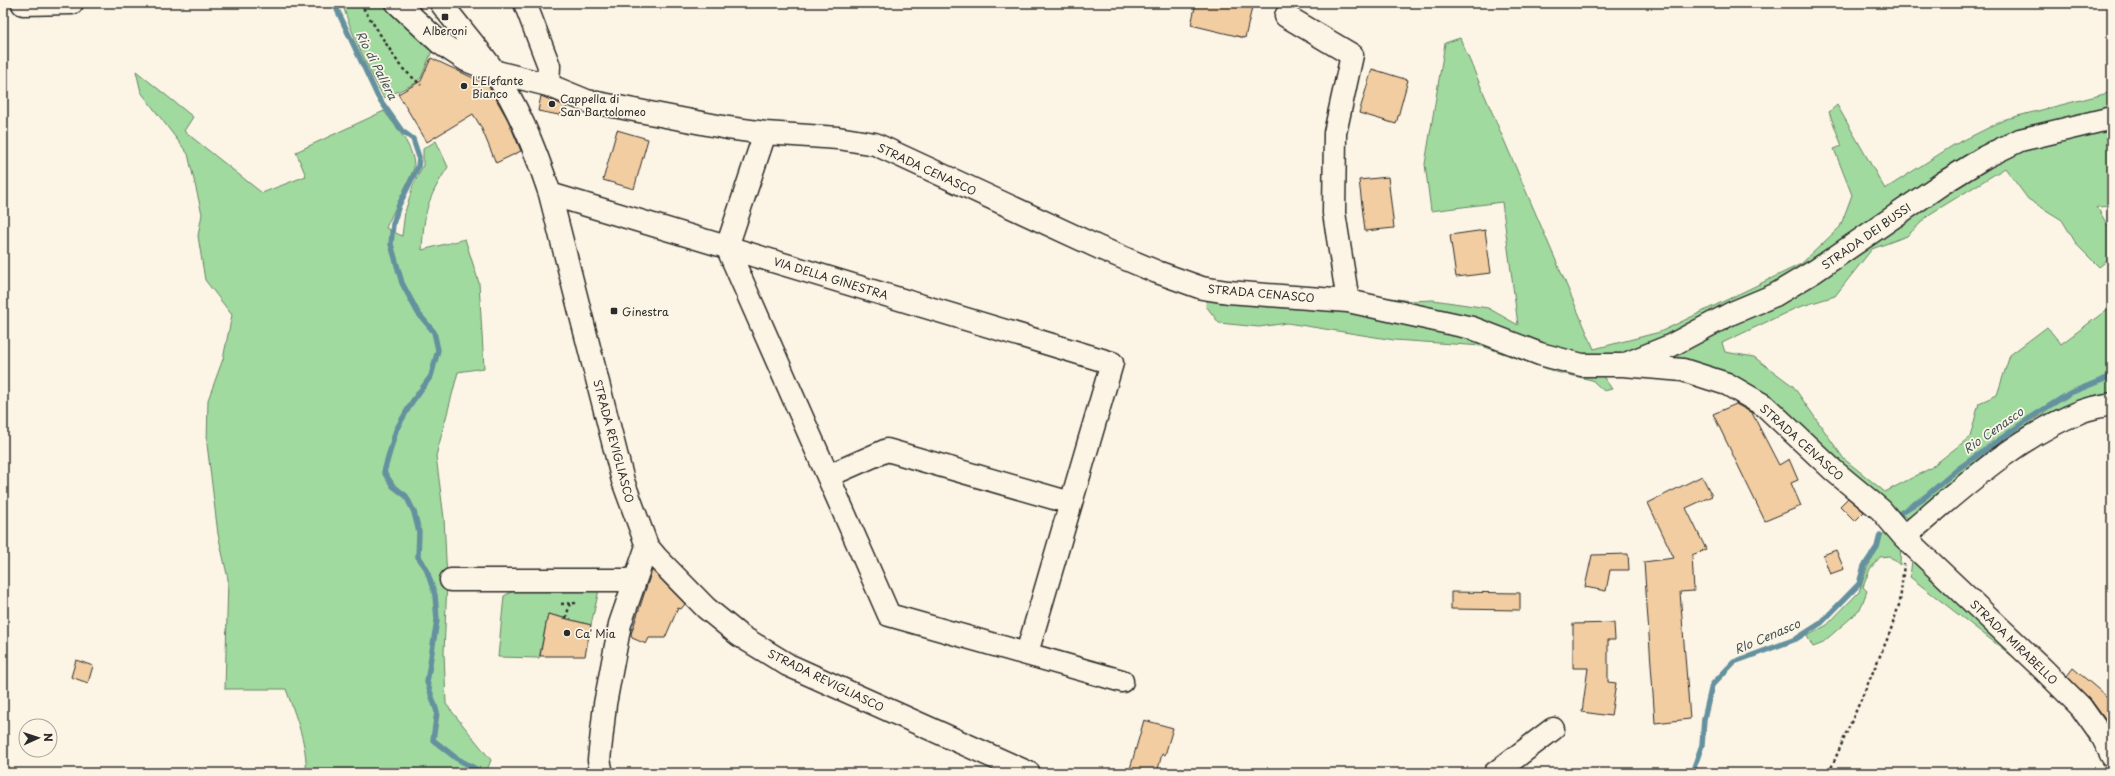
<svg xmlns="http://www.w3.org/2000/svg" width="2115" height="776" font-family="'Playpen Sans',sans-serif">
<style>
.green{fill:#a1da9f;stroke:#668265}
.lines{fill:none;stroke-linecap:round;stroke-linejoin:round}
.stream{stroke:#65919f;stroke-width:5.5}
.building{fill:#f1cda1;stroke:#2b2b2b}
.minor-casing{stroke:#2b2b2b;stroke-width:25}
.path{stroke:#2b2b2b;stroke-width:2.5;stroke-dasharray:3 3;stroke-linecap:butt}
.minor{stroke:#fcf5e5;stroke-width:22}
.poi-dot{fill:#2b2b2b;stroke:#fcf5e5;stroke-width:1.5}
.labels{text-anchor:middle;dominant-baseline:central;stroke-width:3.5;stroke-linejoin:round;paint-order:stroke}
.poi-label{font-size:11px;fill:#2b2b2b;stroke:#fcf5e5;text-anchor:start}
.street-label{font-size:11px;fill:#2b2b2b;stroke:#fcf5e5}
.water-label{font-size:12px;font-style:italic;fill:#43565c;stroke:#fcf5e5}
</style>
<rect width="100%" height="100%" fill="#fcf5e5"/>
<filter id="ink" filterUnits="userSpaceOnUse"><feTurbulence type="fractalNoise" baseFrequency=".025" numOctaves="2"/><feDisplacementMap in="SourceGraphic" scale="8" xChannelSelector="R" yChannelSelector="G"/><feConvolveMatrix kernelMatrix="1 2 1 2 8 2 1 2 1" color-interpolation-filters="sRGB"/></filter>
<g filter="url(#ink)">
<path class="green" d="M342,3h40l33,31 19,12 -13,32 -7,6 -30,14c-17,-31 -31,-61 -42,-95z
M1460,38l134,311 66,-17 141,-68 39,-37 12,-32 -18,-46 8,-3 -13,-34 8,-7 48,84 67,-43 54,-27 106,-27v14l-87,22 -41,15 -4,8 -206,139 -107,50 -51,16 -31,3 -227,-66 52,8 23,-1 55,8 30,17 -16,-123 -71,9 -6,-47 20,-121z
M136,71l57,46 -9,14 78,62 44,-17 -10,-24 88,-41c11,15 30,35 30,56 -1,6 -24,51 -28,61l16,8 3,-24 8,-26 10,-21v-16l13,-8 12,26c-21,32 -24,45 -26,83l43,-11 14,44 5,85 -26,4 -22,84 8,62 3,62 -3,73 2,51 45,56 -5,13h-180c2,-28 -11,-58 -20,-84h-61l3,-110 -10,-45 -11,-90 1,-44 15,-41 9,-44 -27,-35 -7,-44 4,-22 -14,-60 -47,-62z
M2112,126v80l-15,1 15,26v24l-13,10 -22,-22 -15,-25 -34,-21 -23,-31 -75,46 -23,22 -35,13 -37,47 -39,12 -74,35 3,9 29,5 39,29 51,73 41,33 44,-23 41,-32 9,-34 18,-8 13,-40 37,-28 14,17 51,-38v86l-27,6 -49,20 -60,48 -49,43 -20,9 -18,-10 -120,-106 -113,-42 208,-116 159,-98z
M1207,296l142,12 123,25 130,42 10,14 -8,2 -12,-11 -36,-8 -74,-26 -88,-6 -107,-17 -28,4 -40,-4 -13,-17z
M1891,526l10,13 -1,26 -11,-9 -9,1 -10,12 -7,18 4,4 -7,19 -39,34 -8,3 -6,-11 20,-11 32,-33 8,-24 11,-20 4,-13z
M1913,552l108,111 -111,-86z
M599,590l-8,35 -43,-11 -9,44 -41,-1 6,-61 9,-5z"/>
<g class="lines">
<path class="stream" d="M334,3l44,94 24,34 11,8 6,18 -1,10 -19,38 -6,19 -2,20 11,39 16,30 16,19 4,18 -7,26 -19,26 -16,28 -12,42 9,14 13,10 8,16 5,20 -1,25 8,11 9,27 2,25 -10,62 10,30 -4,28 23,18 27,15
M1896,516l29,-19 33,-28 72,-51 40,-25 42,-17
M1692,773l10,-28 2,-26 8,-34 22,-23 62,-23 25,-16 38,-39 5,-18 13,-19 3,-12"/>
</g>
<path class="building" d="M1196,3h57l-8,35 -54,-13z
M431,58l57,27 20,35 13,31 -25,12 -15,-36 -8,-13 -46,28 -29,-48 23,-13z
M1372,69l36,11 -12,44 -37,-11z
M541,96l24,10 2,2 -8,7 -21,-4z
M617,130l31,9 -14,50 -31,-9z
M1388,177l6,51 -29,3 -6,-51z
M1485,230l6,43 -35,4 -6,-42z
M1736,404l16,9 27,52 10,-6 9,21 -7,3 10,23 -36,15 -52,-107z
M1702,476l10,20 -26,12 20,41 -14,6 2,36 -14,1 10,127 -35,4 -11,-161 30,-4 -26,-55z
M1848,498l16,14 -9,9 -15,-15z
M1836,550l8,19 -14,5 -7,-19z
M1628,554l1,16h-19l-4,21 -21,-4 7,-32z
M652,570l33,34 -4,5 -3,-1 -13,30h-16l-3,6 -14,-6 -1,-4z
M1451,592l69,1v17l-69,-1z
M548,614l43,11 -6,31h-45z
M1614,623l1,17h-7v42l8,1 -5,33 -29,-4 6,-44h-15v-44z
M76,660l17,6 -5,17 -17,-6z
M2073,668l39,33v28l-21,-29 -24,-24z
M1144,720l29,8 -8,27 -3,-1 -5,19h-12l-15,-4z"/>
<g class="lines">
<g class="minor-casing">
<path id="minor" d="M397,3l43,40 26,17 27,11 55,14 39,16 141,27 37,5 73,5 37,6 225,104 57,24 45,16 26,4 120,9 124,27 68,26 42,11h41l60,5 44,14 38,22 69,65 47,39 23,27 139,132 38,38 22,31 9,18
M441,3c17,23 37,45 53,68 25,37 42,80 56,123l73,287 24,65 10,12 49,50 33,27 49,30 241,108
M525,3l24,63 -1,19
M23,4l49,-1
M1286,16l66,39 -17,78 -1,80 14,88
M765,133l-38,114 162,368 233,66
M550,194l562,169 -85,290
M1628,363l42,-17 62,-33 43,-18 40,-24 128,-88 42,-26 35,-17 92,-22
M828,476l59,-26 184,53
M1904,537c55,-46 109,-98 176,-125 10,-4 21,-6 32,-8
M451,580h184
M602,773l-3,-13 6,-56 15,-80 27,-78
M1495,773l58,-44"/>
</g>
<path class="path" d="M360,3l41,64 20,18
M561,604l14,-1 3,-2
M566,618l4,-15
M1829,773l60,-138 11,-33 4,-38"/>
<use href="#minor" class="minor"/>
</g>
</g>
<g class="poi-dot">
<rect x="441" y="13" width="8" height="8" rx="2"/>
<circle cx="464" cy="86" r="4"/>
<circle cx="552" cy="104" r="4"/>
<rect x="610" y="307" width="8" height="8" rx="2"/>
<circle cx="567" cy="633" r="4"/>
</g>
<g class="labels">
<g class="poi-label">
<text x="445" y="30" text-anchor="middle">Alberoni</text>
<text x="472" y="80">L'Elefante<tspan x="472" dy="13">Bianco</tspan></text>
<text x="560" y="98">Cappella di<tspan x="560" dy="13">San Bartolomeo</tspan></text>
<text x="622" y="311">Ginestra</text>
<text x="575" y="633">Ca' Mia</text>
</g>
<g class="street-label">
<text transform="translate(927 169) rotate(25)">STRADA CENASCO</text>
<text transform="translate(1866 236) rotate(-35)">STRADA DEI BUSSI</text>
<text transform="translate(831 278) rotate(17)">VIA DELLA GINESTRA</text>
<text transform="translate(1261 293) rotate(5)">STRADA CENASCO</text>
<text transform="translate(614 441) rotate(75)">STRADA REVIGLIASCO</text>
<text transform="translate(1802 442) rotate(42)">STRADA CENASCO</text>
<text transform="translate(2014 642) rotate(44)">STRADA MIRABELLO</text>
<text transform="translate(826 680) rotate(26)">STRADA REVIGLIASCO</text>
</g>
<g class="water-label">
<text transform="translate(377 65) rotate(63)">Rio di Pallera</text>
<text transform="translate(1993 430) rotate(-35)">Rio Cenasco</text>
<text transform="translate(1767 636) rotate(-23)">RIo Cenasco</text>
</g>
</g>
<rect width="2115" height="776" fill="none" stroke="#fcf5e5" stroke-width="16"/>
<rect x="8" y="8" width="2099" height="760" fill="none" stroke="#2b2b2b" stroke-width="1.5" filter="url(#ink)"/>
<g transform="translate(38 738) rotate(87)"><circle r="19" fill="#fcf5e5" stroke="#a8a49b"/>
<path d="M0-3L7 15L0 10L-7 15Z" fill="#2b2b2b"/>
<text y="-6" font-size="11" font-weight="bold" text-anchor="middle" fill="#2b2b2b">N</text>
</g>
</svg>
